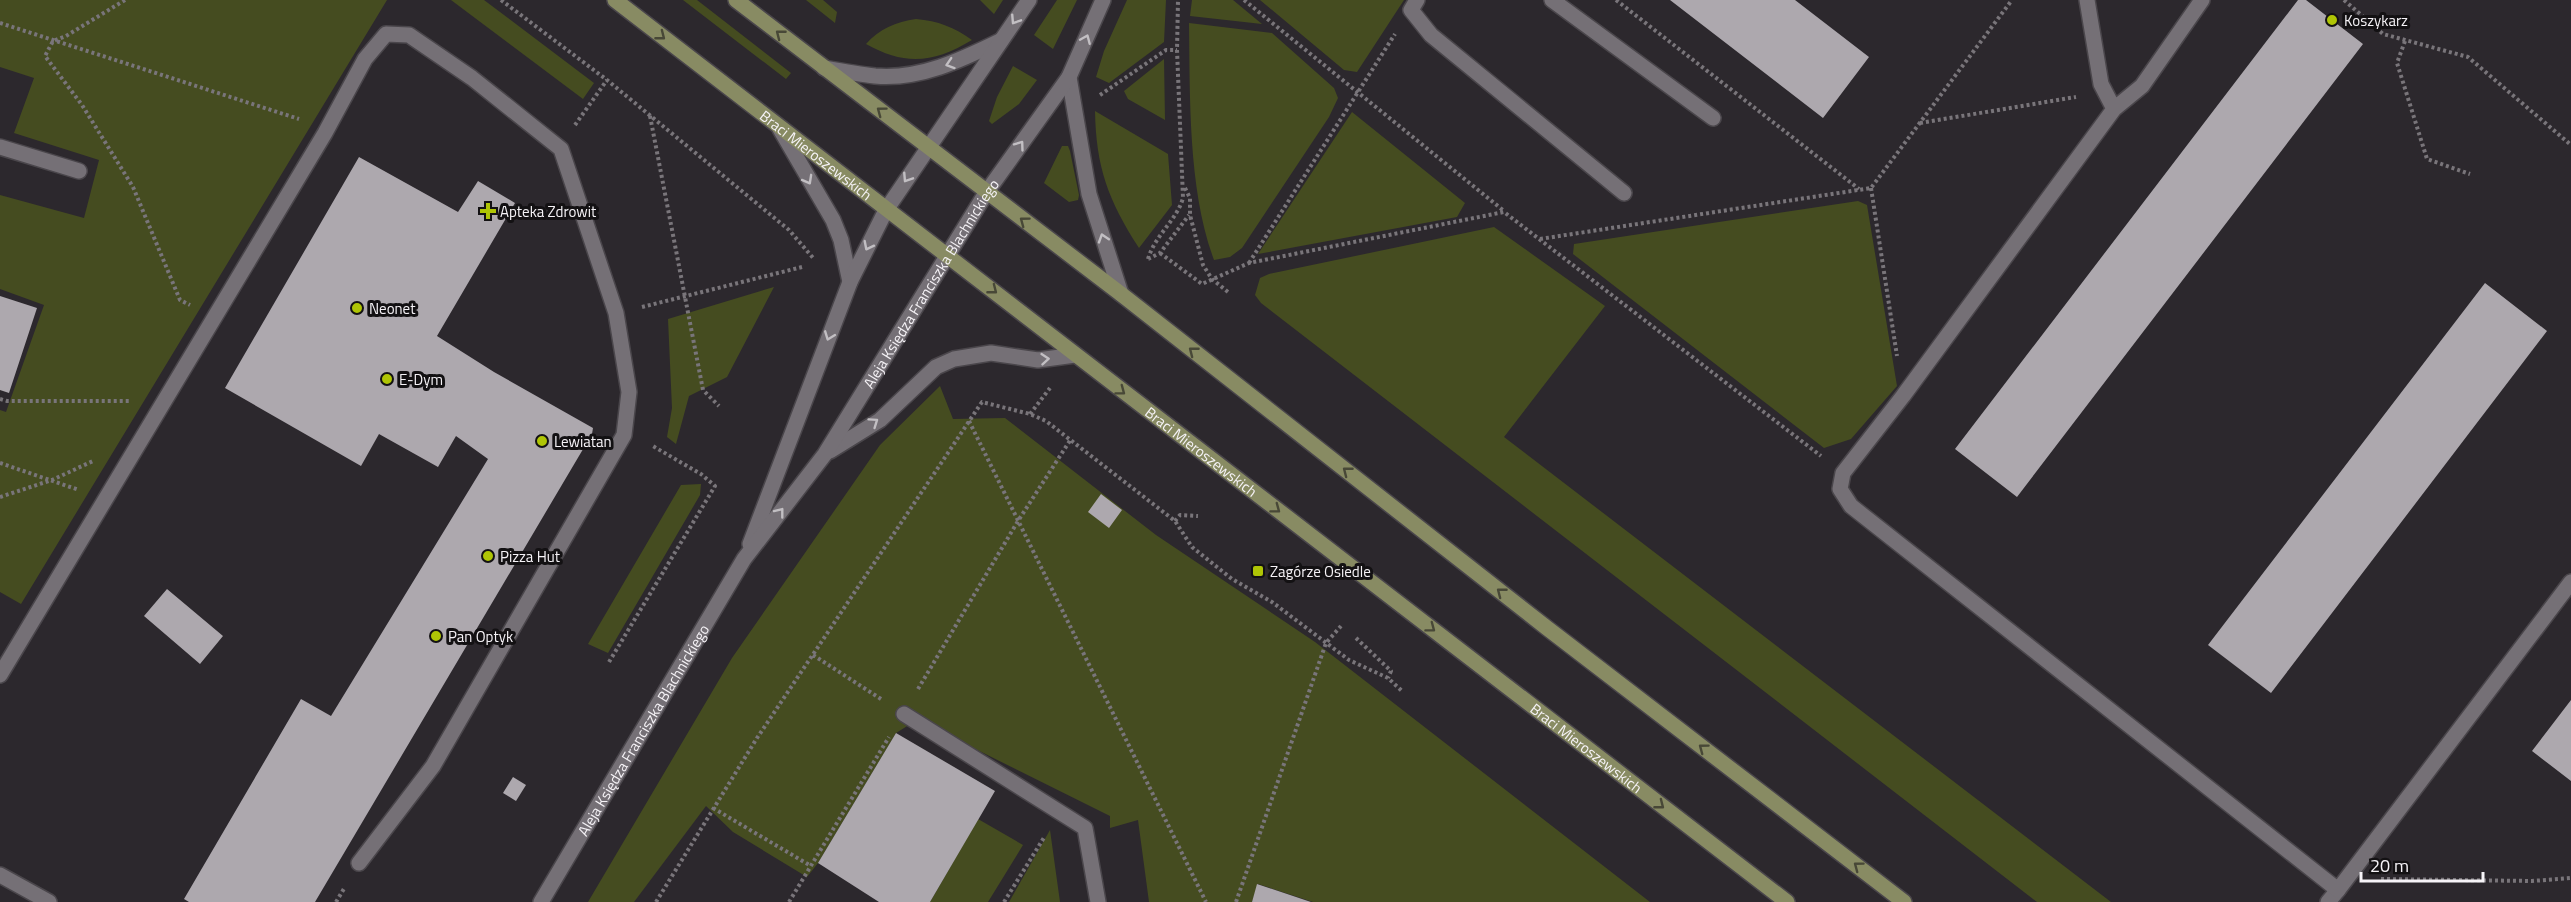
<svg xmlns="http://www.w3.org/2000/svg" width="2571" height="902" font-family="'Titillium Web',sans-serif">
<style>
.green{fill:#454c20}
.building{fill:#ada8ae}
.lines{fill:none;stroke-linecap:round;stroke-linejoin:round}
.service-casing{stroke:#4a464b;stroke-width:18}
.minor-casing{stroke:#4a464b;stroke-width:18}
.tertiary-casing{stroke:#4a464b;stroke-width:18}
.secondary-casing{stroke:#4a464b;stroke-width:18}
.path{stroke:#79757a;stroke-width:4;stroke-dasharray:3 3;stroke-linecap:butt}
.service{stroke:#757076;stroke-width:15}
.minor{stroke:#757076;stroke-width:15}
.tertiary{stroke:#757076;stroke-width:15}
.secondary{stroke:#888b63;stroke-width:15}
.oneway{stroke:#c2bfc3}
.oneway2{stroke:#484837}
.poi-dot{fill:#afc505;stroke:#131113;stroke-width:2}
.labels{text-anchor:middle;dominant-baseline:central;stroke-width:6;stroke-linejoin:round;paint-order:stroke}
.poi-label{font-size:15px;fill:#f6f3f7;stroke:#131113;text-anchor:start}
.street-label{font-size:15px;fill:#f6f3f7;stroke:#131113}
</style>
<rect width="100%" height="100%" fill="#2c282d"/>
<path class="green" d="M0,0h387l-366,604 -21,-12v-182l6,2 38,-107 -44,-16v-94l84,23 15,-58 -85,-27 20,-55 -34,-11z
M451,0h33l110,83 -11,16z
M683,0h14l94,73 -5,6z
M806,0h17l14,12 -2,11z
M980,0h23l-9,14z
M1057,0h20l-24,49 -19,-14z
M1127,0h39l-2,42 -55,41 -13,-6 8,-26z
M1192,0h41l29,24 -72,-8z
M1260,0h144l-47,72 -13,-2z
M916,19c22,2 38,8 56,21 -38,23 -67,26 -106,4 13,-15 30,-22 50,-25z
M1189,23l83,10 62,55 4,10 -9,19 -87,131 -12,9 -16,3c-26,-70 -24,-162 -25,-237z
M1164,59l1,61 -37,-21 -4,-8z
M1013,66l24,14 -18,24 -27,20 -3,-3 8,-24z
M1095,111l73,43 4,51 -33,43c-31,-48 -43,-81 -44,-137z
M1352,112l113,91 -8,14 -199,37z
M1062,146h6l2,5 9,44 -1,5 -9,2 -25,-19z
M1858,201l9,4 30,181 -46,53 -27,9 -251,-194 1,-10z
M1494,227l111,79 -101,131 607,465h-74l-776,-599 -6,-8 5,-17 9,-4z
M774,287l-47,90 -38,19 -13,48 -9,-7 5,-29 -4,-89z
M940,386l13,33 52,-1 151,117 159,107 335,260h-337l-55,-18 -6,18h-103l-11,-82 -28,8v-12l-193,-96 -21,13 -78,130 -11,14 -74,-45 -27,-26 -72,96h-46l144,-244 148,-213z
M701,484l-1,11 -92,158 -20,-9 93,-159z
M978,819l45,26 -35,57h-58z
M1050,830l10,72h-51z"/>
<path class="building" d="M1670,0h125l74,57 -46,61z
M2298,0h8l57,44 -346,453 -62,-48z
M359,157l99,55 20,-31 37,22 -78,133 57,36 99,56 -1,6 -277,468h-126l-5,-3 117,-200 30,17 157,-257 -32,-23 -18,31 -59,-33 -18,32 -136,-78z
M2485,283l62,48 -276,362 -63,-48z
M0,296l37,12 -28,85 -9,-3z
M1101,494l21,16 -13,18 -21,-16z
M167,589l56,47 -23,28 -56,-48z
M2571,700v81l-39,-30z
M896,733l99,58 -65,111h-51l-61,-39z
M513,777l13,8 -10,16 -13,-8z
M1257,884l54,18h-59z"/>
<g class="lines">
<g class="service-casing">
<path id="service" d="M1417,0l-6,10 20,25 193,158
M1552,0l161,118
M0,147l79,24
M0,675l325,-542 40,-74 21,-25 23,1 63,43 89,71 55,164 13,79 -5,43 -191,331 -74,97
M904,714l181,114 13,74
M2328,902l10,-12"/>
</g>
<g class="minor-casing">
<path id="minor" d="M2087,0l14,84 13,25
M2202,0l-60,86 -28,23 -211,287 -60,77 -3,16 11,17 487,384 233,-308
M0,875l49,27"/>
</g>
<g class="tertiary-casing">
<g id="tertiary">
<path d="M824,68c17,3 34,6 51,8 45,4 86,-16 125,-35"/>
<path d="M1069,77l20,117 32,100"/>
<path d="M780,129l53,91 8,20 9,42"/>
<path d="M830,451l50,-31 56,-53 18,-8 37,-6 47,7 37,-5"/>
<path d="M750,544l100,-262 36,-72 143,-210"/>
<path id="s1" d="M541,902l203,-343 81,-105 161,-261 83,-116 34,-77"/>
</g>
</g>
<g class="secondary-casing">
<g id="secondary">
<path id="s2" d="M615,0l1172,902"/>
<path d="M736,0l385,294 426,334 357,274"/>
</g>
</g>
<path class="path" d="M125,0l-59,36 -13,5 -8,15 37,49 51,82 47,113 10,5
M501,0l106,80 182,150 25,29
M1244,0l260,211
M1616,0l243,189
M2344,0l39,34 85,23 103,88
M0,23l299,96
M2405,41l-8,22 30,96 43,15
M1100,95l66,-45h11
M650,116l53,274 16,16
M1920,123l156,-26
M575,125l32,-45
M1185,188l5,10v17l13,50 9,14 16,13
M1871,188l26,168
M1540,239l331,-51 141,-188
M1160,253l42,31 47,-21 255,-51 317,244
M1148,259c7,-24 29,-39 35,-61l-6,-148 1,-50
M1148,259l12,-6 29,-38
M1249,263l146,-229
M642,307l160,-40
M0,399l7,2h123
M1030,414l20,-26
M969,421l237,481
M0,463l79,27
M0,497l52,-17 41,-19
M1175,521l5,-6 18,1
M1356,638l35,33 -3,7
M813,655l68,44
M609,662l106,-176 -14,-12 -50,-29
M918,689l100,-168 53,-82
M713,808l98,58
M2381,879l151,2 39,-3
M336,902l9,-15
M656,902l101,-164 225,-336 48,12 16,7 129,100 17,26 40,32 40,23 77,58 39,18 15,14
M789,902l100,-165
M1004,902l41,-66
M1236,902l90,-259 15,-17"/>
<use href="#service" class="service"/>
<use href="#minor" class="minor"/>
<use href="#tertiary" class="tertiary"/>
<use href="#secondary" class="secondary"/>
</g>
<defs><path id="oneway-chevron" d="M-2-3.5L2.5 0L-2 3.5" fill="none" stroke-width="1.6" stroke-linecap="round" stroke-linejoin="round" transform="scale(1.5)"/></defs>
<g class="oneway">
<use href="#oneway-chevron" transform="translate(1015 20) rotate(123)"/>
<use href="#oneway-chevron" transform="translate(1086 39) rotate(-67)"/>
<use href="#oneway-chevron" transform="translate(950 64) rotate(162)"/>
<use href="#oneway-chevron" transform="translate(1020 145) rotate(-54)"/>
<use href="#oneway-chevron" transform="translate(907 178) rotate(123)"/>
<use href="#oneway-chevron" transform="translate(808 180) rotate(61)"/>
<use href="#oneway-chevron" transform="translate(1103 238) rotate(-108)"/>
<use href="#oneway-chevron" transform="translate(868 246) rotate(117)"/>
<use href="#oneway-chevron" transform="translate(829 336) rotate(111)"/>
<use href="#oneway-chevron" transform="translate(1045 359) rotate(-5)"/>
<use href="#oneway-chevron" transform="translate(874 422) rotate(-35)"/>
<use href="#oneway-chevron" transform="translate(780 512) rotate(-52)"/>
</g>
<g class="oneway2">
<use href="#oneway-chevron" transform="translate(780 34) rotate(-142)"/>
<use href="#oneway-chevron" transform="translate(661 36) rotate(38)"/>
<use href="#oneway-chevron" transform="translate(881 111) rotate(-143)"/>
<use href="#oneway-chevron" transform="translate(1024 221) rotate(-143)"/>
<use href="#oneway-chevron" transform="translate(993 290) rotate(38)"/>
<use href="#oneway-chevron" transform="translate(1193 351) rotate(-142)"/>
<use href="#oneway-chevron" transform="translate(1121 391) rotate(37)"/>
<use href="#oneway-chevron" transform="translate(1347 471) rotate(-142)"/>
<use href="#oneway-chevron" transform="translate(1276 509) rotate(37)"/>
<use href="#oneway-chevron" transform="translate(1501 592) rotate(-142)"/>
<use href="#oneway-chevron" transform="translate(1431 628) rotate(37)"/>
<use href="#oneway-chevron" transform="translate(1703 748) rotate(-143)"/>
<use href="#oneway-chevron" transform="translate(1660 805) rotate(38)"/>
<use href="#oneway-chevron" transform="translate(1858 866) rotate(-143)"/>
</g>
<g class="poi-dot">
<circle cx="2332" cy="20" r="6"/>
<path d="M485 202h6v6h6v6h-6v6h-6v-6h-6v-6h6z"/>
<circle cx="357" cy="308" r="6"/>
<circle cx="387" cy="379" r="6"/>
<circle cx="542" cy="441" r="6"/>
<circle cx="488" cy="556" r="6"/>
<rect x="1252" y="565" width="12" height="12" rx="3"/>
<circle cx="436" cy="636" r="6"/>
</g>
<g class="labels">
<g class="poi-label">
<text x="2344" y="20">Koszykarz</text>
<text x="500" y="211">Apteka Zdrowit</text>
<text x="369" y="308">Neonet</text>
<text x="399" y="379">E-Dym</text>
<text x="554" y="441">Lewiatan</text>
<text x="500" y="556">Pizza Hut</text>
<text x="1270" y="571">Zagórze Osiedle</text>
<text x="448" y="636">Pan Optyk</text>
</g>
<g class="street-label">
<text stroke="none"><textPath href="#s2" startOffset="254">Braci Mieroszewskich</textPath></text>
<text stroke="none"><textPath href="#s1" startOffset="732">Aleja Księdza Franciszka Blachnickiego</textPath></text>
<text stroke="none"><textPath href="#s2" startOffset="740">Braci Mieroszewskich</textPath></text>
<text stroke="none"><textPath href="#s1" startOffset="200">Aleja Księdza Franciszka Blachnickiego</textPath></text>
<text stroke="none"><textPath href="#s2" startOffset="1226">Braci Mieroszewskich</textPath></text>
</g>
</g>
<path d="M2361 872v9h122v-9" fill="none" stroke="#f6f3f7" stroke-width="3"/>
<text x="2370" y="872" font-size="18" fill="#f6f3f7" stroke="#131113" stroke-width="4.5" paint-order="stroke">20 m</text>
</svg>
